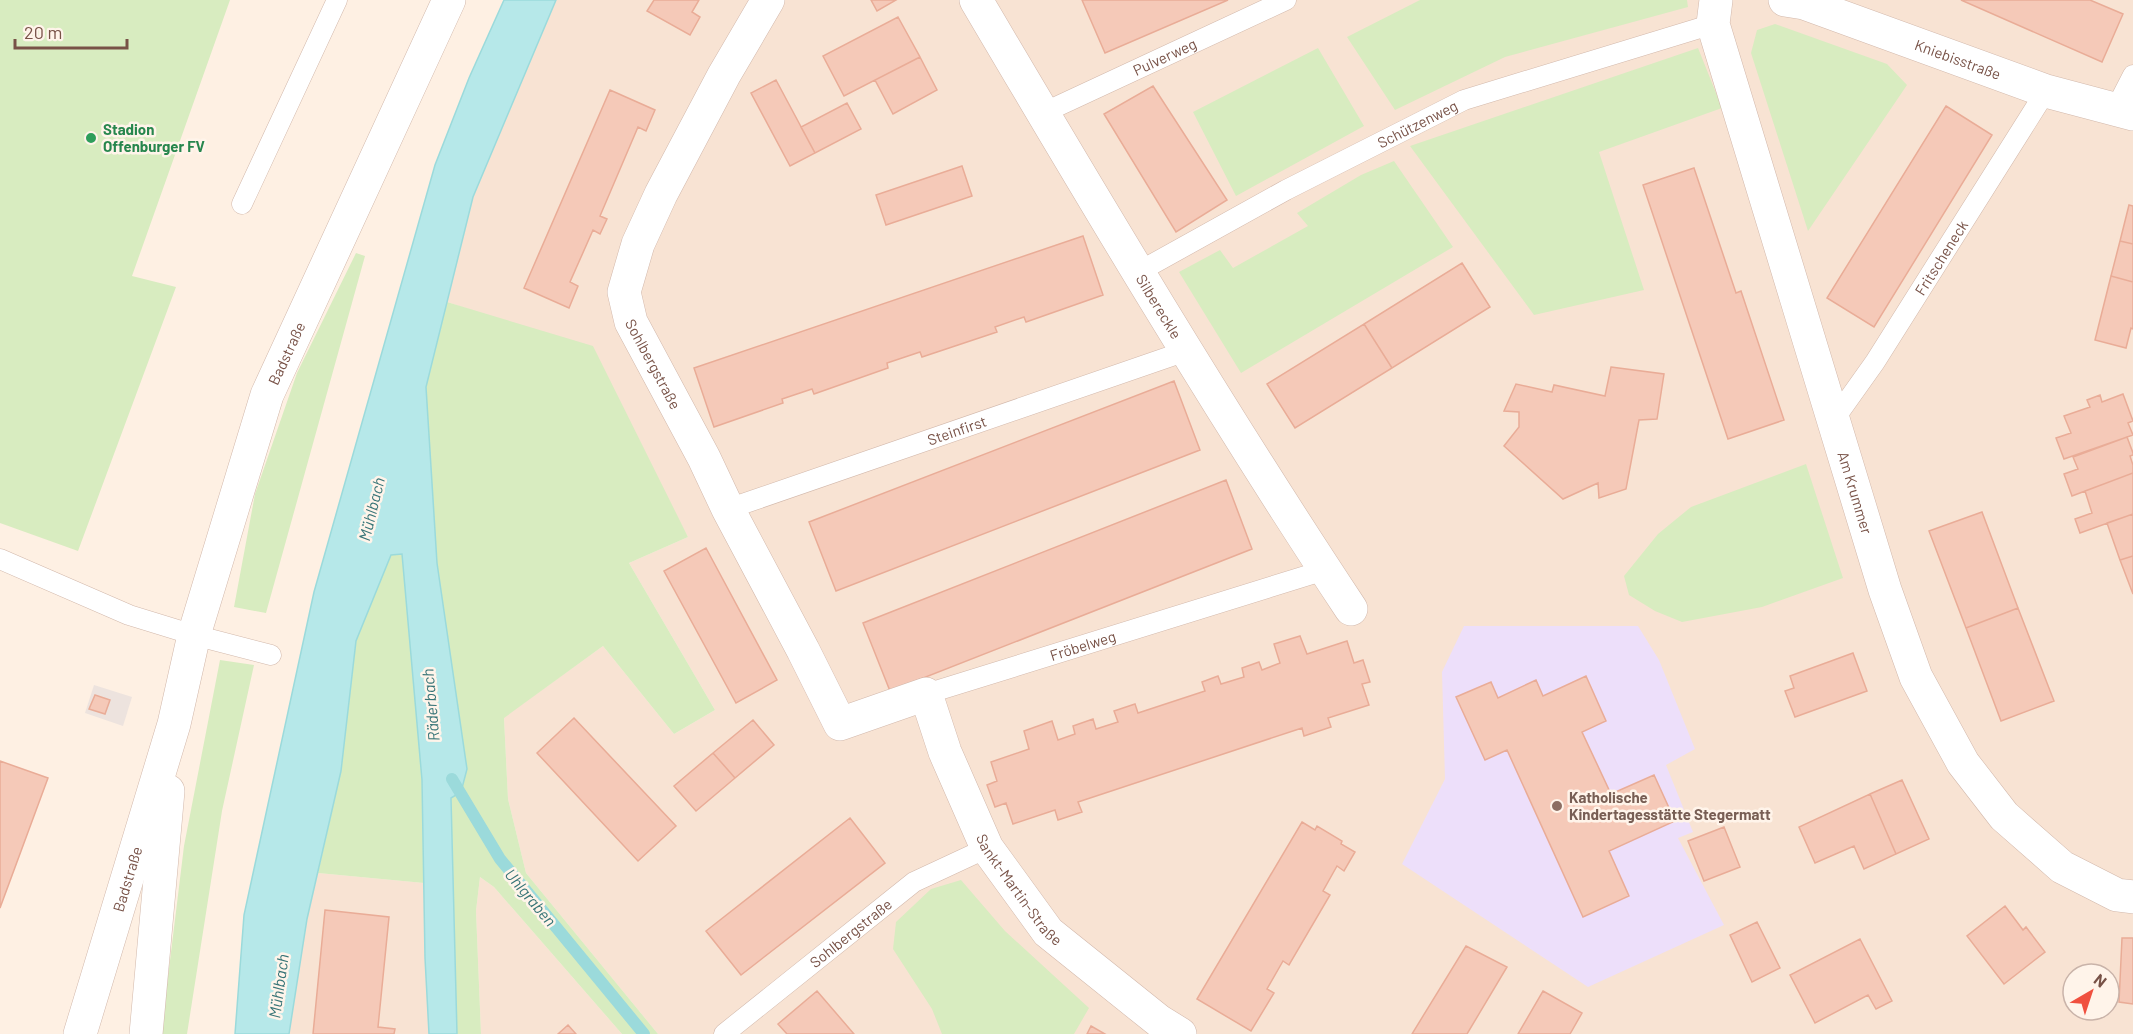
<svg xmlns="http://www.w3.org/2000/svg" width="2133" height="1034" font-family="Barlow,sans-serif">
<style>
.residential{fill:#f8e3d3;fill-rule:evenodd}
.industrial{fill:#ede3de}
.education{fill:#eddffa}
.green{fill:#d8ecc0}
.water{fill:#b6e8e9;stroke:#9bdadb;stroke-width:1.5}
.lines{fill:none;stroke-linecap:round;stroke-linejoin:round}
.stream{stroke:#9bdadb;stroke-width:12}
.building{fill:#f5c9b8;stroke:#e9ac97;stroke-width:1.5}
.service-casing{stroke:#d2b8ab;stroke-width:21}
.minor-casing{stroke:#d2b8ab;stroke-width:34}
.service{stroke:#fff;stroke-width:20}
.minor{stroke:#fff;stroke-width:33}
.leisure-dot{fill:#2e9e5b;stroke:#fff4ea;stroke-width:2}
.education-dot{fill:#8d6e63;stroke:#fff4ea;stroke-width:2}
.labels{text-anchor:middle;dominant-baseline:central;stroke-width:5;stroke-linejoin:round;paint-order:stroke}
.street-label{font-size:15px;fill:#785247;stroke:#fff4ea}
.leisure-label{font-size:15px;font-weight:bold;fill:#27864d;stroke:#fff4ea;text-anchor:start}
.education-label{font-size:15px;font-weight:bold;fill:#785e54;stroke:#fff4ea;text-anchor:start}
.water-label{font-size:16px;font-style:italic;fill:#377477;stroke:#fff4ea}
</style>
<rect width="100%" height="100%" fill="#fef0e3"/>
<path class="residential" d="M556,0h1577v1034h-1475l-132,-161 -18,-74 -4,-82 99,-71 71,88 41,-24 -86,-147 59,-26 -15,-28 -175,-190 -51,-17 26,-105zM2073,974h36v36h-36z
M318,873l106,10 5,151h-140l18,-115z
M480,877l14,10 128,147h-141l-5,-123z"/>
<path class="industrial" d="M94,685l38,12 -9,29 -38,-13z"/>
<path class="education" d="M1464,626h174l21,34 36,89 -29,16 27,67 -15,6 46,87 -136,62 -186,-123 43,-85 -3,-107z"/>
<path class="green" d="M0,0h230l-98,276 44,11 -98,264 -78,-28z
M1420,0h267l1,7 -183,50 -110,53 -48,-73z
M1775,24l112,40 20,21 -99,146 -57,-178 6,-23z
M1318,48l46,78 -128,70 -43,-84z
M1698,48l24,60 -123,44 45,138 -110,25 -124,-169z
M1394,161l59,86 -212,126 -62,-101 41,-22 13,18 75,-42 -11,-13 64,-38z
M356,253l9,3 -99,357 -32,-6 21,-113 42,-121z
M447,302l146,44 95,191 -59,26 86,147 -41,24 -71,-88 -99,72 4,81 18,74 132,161h-36l-128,-147 -14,-10 -4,34 5,123h-24l-6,-237 -25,-410z
M1806,464l37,114 -81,29 -80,15 -27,-11 -26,-16 -5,-19 34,-42 33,-27z
M391,554h12l19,226 2,103 -106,-10 23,-102 15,-130z
M220,660l34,5 -32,146 -35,223h-26l23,-188z
M961,880l44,51 84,77 -15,26h-132l-10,-25 -39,-60 3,-27 35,-33z"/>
<path class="water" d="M504,0h52l-83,197 -47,190 11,176 30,206 -6,23 -10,6 6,236h-28l-4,-76 -3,-178 -20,-226 -11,1 -35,86 -15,130 -34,148 -18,115h-54l9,-119 70,-323 121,-427 34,-87z"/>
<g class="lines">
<path class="stream" d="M452,779l48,80 144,175"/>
</g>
<path class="building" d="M654,0h45l-7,12 8,5 -10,18 -43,-24z
M871,0h25l-19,11z
M1082,0h146l-123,53z
M1961,0h129l33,14 -21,48z
M898,17l22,40 -76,39 -21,-40z
M920,57l17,33 -44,24 -18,-34z
M776,80l39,73 -25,13 -39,-73z
M1153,86l74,114 -51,32 -72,-118z
M610,90l45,20 -9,21 -8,-4 -38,89 7,3 -7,15 -7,-4 -23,52 8,4 -9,22 -45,-20z
M847,103l14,26 -46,24 -14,-26z
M1946,106l46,29 -118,192 -47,-29z
M962,166l10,30 -86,29 -10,-30z
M1694,168l42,125 5,-2 43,129 -56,19 -85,-254z
M2129,205l4,1v38l-13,-3z
M1083,236l20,59 -77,27 -2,-5 -29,10 2,5 -75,25 -2,-5 -33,11 1,5 -74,26 -2,-5 -30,10 1,4 -69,24 -20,-59z
M2120,241l13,3v38l-22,-6z
M1462,263l28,44 -98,61 -28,-44z
M2111,276l22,6v47l-2,-1 -5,20 -31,-8z
M1364,324l28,44 -97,60 -28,-44z
M1611,367l53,7 -7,45 -18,1 -13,69 -27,9 -1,-15 -35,16 -59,-53 15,-19v-15l-15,-1 12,-27 36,8 2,-7 51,11z
M1174,381l26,69 -364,141 -27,-69z
M2123,394l10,27 -5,2 5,12 -69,24 -8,-21 15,-5 -7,-17 26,-9 -3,-7 13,-5 2,7z
M2127,437l6,16v2l-3,1 3,9v8l-61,23 -8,-22 14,-5 -5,-12z
M2133,473v41l-53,19 -5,-14 17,-6 -7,-22z
M1226,480l26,69 -362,142 -27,-68z
M1982,512l36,96 -52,20 -37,-97z
M2133,514v42l-13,4 -13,-37z
M706,548l71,132 -41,23 -72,-132z
M2133,556v38l-13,-34z
M2018,608l36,93 -53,20 -35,-93z
M1300,636l7,18 40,-13 7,22 9,-3 7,22 -8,2 7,21 -41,13 3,9 -27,9 -2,-8 -224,74 4,10 -24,8 -3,-10 -42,14 -7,-21 -11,4 -8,-22 10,-4 -6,-19 38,-13 -5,-18 28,-10 6,19 17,-6 -2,-8 20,-7 3,10 22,-7 -4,-11 21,-7 3,9 67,-22 -3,-9 16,-6 3,8 23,-7 -2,-9 17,-6 3,8 18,-7 -6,-19z
M1853,653l14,38 -72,26 -10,-26 9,-3 -4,-12z
M1586,676l20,45 -24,11 29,62 43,-19 21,46 -66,30 20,45 -46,21 -76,-167 -22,10 -29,-63 35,-15 7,16 38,-18 7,16z
M95,695l15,5 -5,14 -16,-5z
M574,718l102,108 -38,35 -101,-108z
M753,720l21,25 -39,33 -22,-25z
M713,753l22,25 -39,33 -22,-25z
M0,761l48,17 -48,130z
M1902,780l27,59 -33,15 -26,-60z
M1870,794l26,60 -32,15 -10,-23 -39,17 -16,-36z
M850,818l35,45 -144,112 -35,-44z
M1302,822l13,8 2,-4 25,15 -1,3 14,8 -11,19 -7,-5 -14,25 7,4 -41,70 -6,-4 -16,28 7,4 -23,38 -54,-32z
M1724,827l16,40 -36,14 -16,-40z
M2005,906l18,24 3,-3 19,25 -41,32 -37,-48z
M325,910l64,7 -11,110 17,2 -1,5h-81z
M1757,922l23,46 -28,14 -22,-47z
M2122,938h11v66l-14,-2z
M1860,939l32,62 -16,8 -8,-14 -53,28 -25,-48z
M1466,946l41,21 -40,67h-55z
M817,991l37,43h-67l-9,-10z
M1543,991l39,22 -12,21h-52z
M568,1025l8,9h-18z
M1091,1026l14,8h-18z"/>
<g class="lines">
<g class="service-casing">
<g id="service">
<path d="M2116,108l17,-33"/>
<path id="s1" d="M1043,113l243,-113"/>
<path d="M242,204l95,-204"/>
<path id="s2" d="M1140,271l146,-81 178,-90 249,-76"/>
<path id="s3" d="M1833,421l42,-59 171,-271"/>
<path id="s4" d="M728,509l458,-158"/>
<path d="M0,559l129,56 65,20 77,20"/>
<path id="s5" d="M926,694l399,-124"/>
<path id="s6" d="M724,1034l190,-152 73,-34"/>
</g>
</g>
<g class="minor-casing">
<g id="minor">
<path id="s7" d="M768,0l-44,75 -63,119 -23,50 -14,48 7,30 73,136 24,51 75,141 37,74 86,-30 19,58 42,96 61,84 111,89 21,13"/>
<path id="s8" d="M976,0c121,205 243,410 375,609"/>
<path id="s9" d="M1716,0l-3,24 172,566 31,87 47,86 41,53 58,51 55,28 16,2"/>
<path id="s10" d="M1785,0l19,3 242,88 87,23"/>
<path id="s11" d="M80,1034l94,-310 20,-89 73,-240 182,-395"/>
<path d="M146,1034l22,-243"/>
</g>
</g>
<use href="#service" class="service"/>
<use href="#minor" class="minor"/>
</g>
<circle class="leisure-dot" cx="91" cy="138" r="6"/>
<circle class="education-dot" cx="1557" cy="806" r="6"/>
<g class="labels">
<g class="street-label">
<text stroke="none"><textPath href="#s1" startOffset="134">Pulverweg</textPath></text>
<text stroke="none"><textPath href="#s10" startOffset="183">Kniebisstraße</textPath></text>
<text stroke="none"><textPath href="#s2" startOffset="314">Schützenweg</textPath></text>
<text stroke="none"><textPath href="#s3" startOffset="196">Fritscheneck</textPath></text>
<text stroke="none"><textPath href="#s8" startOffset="357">Silbereckle</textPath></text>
<text stroke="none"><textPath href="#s11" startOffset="712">Badstraße</textPath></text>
<text stroke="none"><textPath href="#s7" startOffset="405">Sohlbergstraße</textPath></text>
<text stroke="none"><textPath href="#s4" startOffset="242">Steinfirst</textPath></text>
<text stroke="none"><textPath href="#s9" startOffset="514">Am Krummer</textPath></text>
<text stroke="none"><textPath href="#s5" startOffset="164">Fröbelweg</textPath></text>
<text stroke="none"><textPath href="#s11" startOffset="162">Badstraße</textPath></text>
<text stroke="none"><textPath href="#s7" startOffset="1120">Sankt-Martin-Straße</textPath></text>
<text stroke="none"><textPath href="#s6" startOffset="162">Sohlbergstraße</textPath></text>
</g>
<g class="leisure-label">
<text x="103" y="129">Stadion<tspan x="103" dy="17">Offenburger FV</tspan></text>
</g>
<g class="education-label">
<text x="1569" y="797">Katholische<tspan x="1569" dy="17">Kindertagesstätte Stegermatt</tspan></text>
</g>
<g class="water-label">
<text transform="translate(371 509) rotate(-76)">Mühlbach</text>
<text transform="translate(430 705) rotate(-95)">Räderbach</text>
<text transform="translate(531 897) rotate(50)">Uhlgraben</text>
<text transform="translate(278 986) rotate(-82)">Mühlbach</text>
</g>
</g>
<g transform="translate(2091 992) rotate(39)"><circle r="28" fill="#fff4ea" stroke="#c9b3a9" stroke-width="1.5"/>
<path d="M0-4.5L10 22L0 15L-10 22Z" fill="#f0503f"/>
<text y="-9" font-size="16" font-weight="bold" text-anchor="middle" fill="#785247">N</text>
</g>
<path d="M15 39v9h112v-9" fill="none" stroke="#785247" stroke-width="3"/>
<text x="24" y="39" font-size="18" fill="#785247" stroke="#fff4ea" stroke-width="4.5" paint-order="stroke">20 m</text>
</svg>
